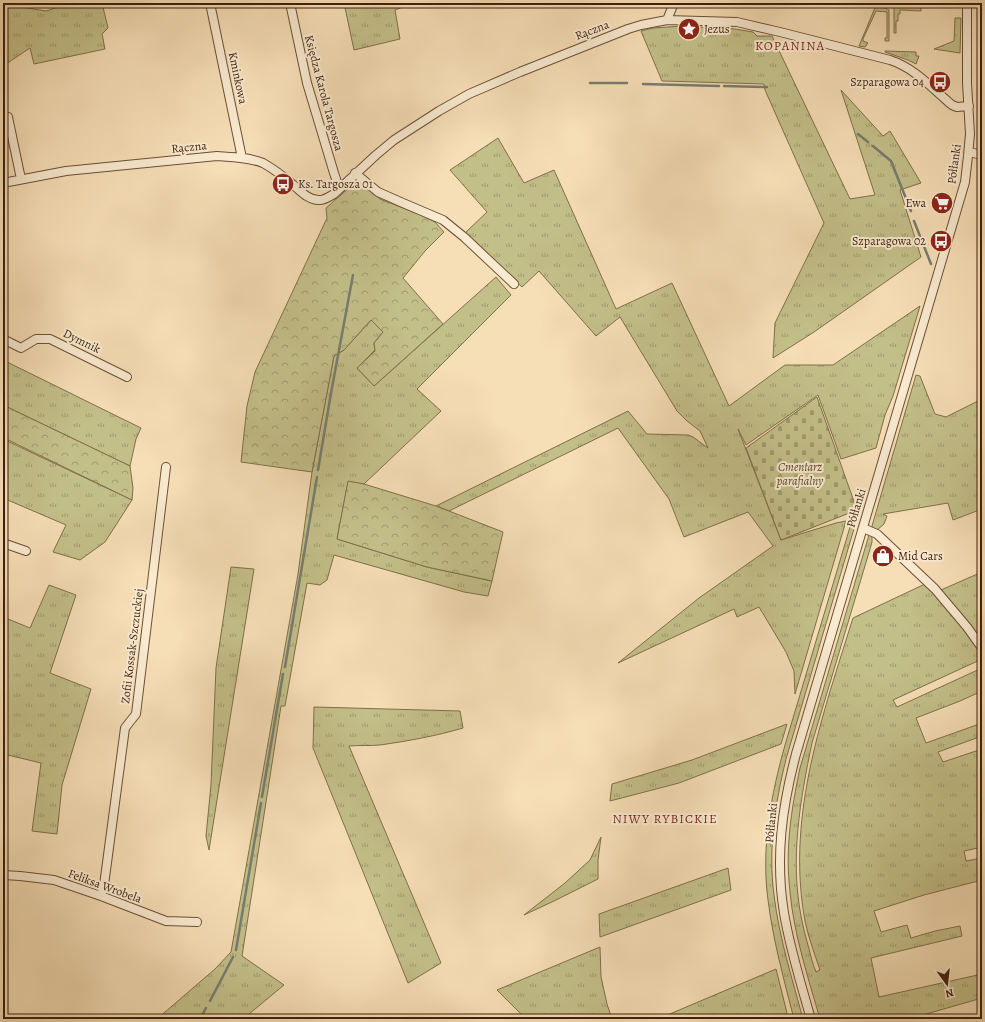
<svg xmlns="http://www.w3.org/2000/svg" width="985" height="1022" font-family="Alegreya,serif">
<style>
.grass{fill:url(#grass-tufts);stroke:#806f4a}
.forest{fill:url(#forest-crowns);stroke:#806f4a}
.cemetery{fill:url(#cemetery-stones);stroke:#806f4a}
.lines{fill:none;stroke-linecap:round;stroke-linejoin:round}
.stream{stroke:#777d71;stroke-width:2.5}
.minor-casing{stroke:#6c4f36;stroke-width:10}
.minor{stroke:#f9ead0;stroke-width:8}
.labels{text-anchor:middle;dominant-baseline:central;stroke-width:4;stroke-linejoin:round;paint-order:stroke}
.poi-label{font-size:12px;fill:#3e1f0c;stroke:#f9ead0;text-anchor:start}
.street-label{font-size:12px;fill:#3e1f0c;stroke:#f9ead0}
.park-label{font-size:12px;font-style:italic;fill:#5f472b;stroke:#f9ead0}
.neighbourhood-label{font-size:13px;letter-spacing:1px;fill:#7a1f14;stroke:#f9ead0}
</style>
<defs>
<pattern id="grass-tufts" width="24" height="20" patternUnits="userSpaceOnUse"><rect width="24" height="20" fill="#c3bf89"/><path d="M3 7l-1-3M5 7V3M7 7l1-3M15 17l-1-3M17 17v-4M19 17l1-3" fill="none" stroke="#a09b6e"/></pattern>
<pattern id="forest-crowns" width="20" height="18" patternUnits="userSpaceOnUse"><rect width="20" height="18" fill="#c3bf89"/><path d="M2 6a3 3 0 1 1 6 0M12 15a3 3 0 1 1 6 0" fill="none" stroke="#a09b6e"/></pattern>
<pattern id="cemetery-stones" width="16" height="16" patternUnits="userSpaceOnUse"><rect width="16" height="16" fill="#c3bf89"/><path d="M2 7V4a2 2 0 0 1 4 0v3zM10 15v-3a2 2 0 0 1 4 0v3z" fill="#a09b6e"/></pattern>
</defs>
<rect width="100%" height="100%" fill="#f6deb6"/>
<filter id="stains"><feTurbulence type="fractalNoise" baseFrequency=".005" numOctaves="4"/><feColorMatrix values="0 0 0 0 .2 0 0 0 0 .09 0 0 0 0 .02 0 0 0 .5 -.17"/></filter>
<radialGradient id="worn" r=".72"><stop offset=".6" stop-color="#630" stop-opacity="0"/><stop offset="1" stop-color="#630" stop-opacity=".3"/></radialGradient>
<path class="grass" d="M70,3h32l6,25 -6,6 3,15 -71,15 -4,-16 -27,18v-62l43,7z
M344,3h69l-18,7 5,29 -46,11z
M877,3h6v4l6,3v31h-4v-3h2v-26l-11,-1 -13,28v2l5,2 -3,4 -6,-1z
M894,6h27v5l-21,-1v4h-2v7h-2v12h-2z
M955,18h6l-1,35 -26,-4 20,-8z
M683,26l52,3 18,3 4,4h15l78,163 25,-4 -34,-105 42,46 7,-5 31,52 -21,7 21,67 -107,75 -41,26 2,-35 49,-100 -59,-133 -1,-6 -102,-3 -21,-50 12,-3z
M885,51l31,1v4h3l-3,8 -8,-4 -23,-8z
M498,138l26,45 30,-13 62,139 56,-26 57,123 56,-41h48l87,-59 -27,90 -8,19 -9,33 -35,11 -23,-64 -72,50 -8,-16 43,111 55,-17 10,-2 -51,173 -1,-23 -8,-19 -27,-45 -22,10 -3,-8 -116,54 81,-65 74,-52 -25,-34 -64,25 -15,-38 -51,-71 -169,83 -13,-5 192,-95 19,23 41,1 5,2 15,11 -8,-17 -13,-10 -10,-10 -57,-94 -24,19 -57,-65 -17,16 -57,-54 22,-21 -37,-42z
M496,277l15,18 -94,94 24,22 -77,73 -16,-2 -11,57 90,28 65,14 -4,15 -24,-4 -130,-37 -7,25 -7,5 -13,-2 -22,123h-4l-39,250 42,29 -41,34h-86l58,-50 16,-17 67,-378 14,-102 22,-116 10,-6 27,-30 12,12 -9,11 1,7 -18,18 17,18z
M3,360l138,68 -5,11 -6,27 -127,-61z
M916,375l4,1 15,38 11,3 36,-18v110l-29,11 -5,-17 -65,11 4,2 -3,8 -7,6 -5,-2v-2z
M3,439l129,61 -27,42 -25,18 -27,-8 13,-27 -63,-27z
M856,522l-70,237c-11,45 -18,90 -12,136 5,42 18,83 29,124h-9c-10,-39 -21,-79 -26,-119 -7,-53 3,-105 17,-155l65,-218 1,-4z
M869,535l3,1v6l-2,7 -58,194c-12,57 -22,116 -11,173 2,11 5,22 8,33 2,8 4,16 7,23l4,-2c-6,-18 -13,-36 -16,-55 -17,-102 19,-201 49,-297l72,-34 34,38 23,30v7l-89,41 4,7 85,-39v23l-22,10 -44,17 10,25 56,-20v13l-44,16 5,10 39,-13v32l-2,1 2,8v57l-18,4 2,10 16,-3v22l-58,15 -50,16 7,21 26,-7 4,13 24,-7 25,-5 2,10 -91,22 8,39 103,-23v24l-73,21h-89c-12,-42 -26,-84 -30,-127 -5,-44 1,-81 10,-124z
M231,567l23,2 -45,281 -3,-14 5,-51 5,-117z
M982,572v70l-41,-52z
M49,585l27,10 -26,78 41,16 -29,96 -5,49 -25,-3 9,-68 -33,-8 -5,34v-172l27,11z
M314,707l146,4 3,17c-27,8 -55,13 -83,17 -10,1 -21,0 -31,1l92,217 -33,20 -95,-235z
M787,724l-6,20 -102,39 -69,18 2,-17 80,-24z
M601,837l-3,23v19l-42,21 -32,15 41,-32 25,-23z
M728,868l3,22 -131,47 -1,-23z
M600,947l1,30 6,27 5,15h-86l-29,-29z
M776,969l11,44 -3,6h-126z
M327,1015l14,3 12,-3 5,4h-33z"/>
<path class="forest" d="M358,180l22,19 41,16 14,7 9,10 -19,19 -22,27 40,46 -69,62 -17,-18 18,-17 -1,-8 9,-11 -12,-12 -27,30 -10,6 -22,116 -71,-10 6,-56 8,-34 72,-154 -1,-10z
M3,405l127,61 3,22 -1,12 -128,-62 -1,-9z
M348,481l16,3 72,22 67,26 -11,49 -65,-14 -90,-28z"/>
<path class="cemetery" d="M817,397l40,113 -76,30 -35,-92z"/>
<g class="lines">
<path class="stream" d="M590,83h37
M643,84l76,2
M724,86l43,1
M858,134l10,8
M873,146l18,15 20,50
M914,221l17,43
M318,470l13,-77 22,-118
M285,667l32,-190
M262,797l21,-123
M236,950l25,-147
M210,1001l23,-44
M200,1019l6,-11"/>
<g class="minor-casing">
<path id="minor" d="M210,3l32,155
M290,3l17,80 27,90 3,9 4,5
M667,20l7,-17
M8,117l13,62
M969,152l13,3
M355,173l23,19 25,11 40,17 21,17 50,47
M3,183l63,-12 151,-15c15,1 31,1 46,7 7,4 21,14 28,20 8,6 17,18 29,17 5,0 10,-4 14,-6l42,-39 18,-15 45,-29 30,-17 51,-22 108,-43 13,-4 26,-5 70,2 43,10 110,28c25,8 43,29 62,45l5,2 12,-1
M3,339l18,9 15,-9h14l77,38
M863,528l14,6 58,55 32,38 15,21
M3,543l23,8
M3,875l17,1 34,4 47,16 65,25 31,1
M101,896l3,-11 21,-157 11,-14 30,-247
M811,1019c-10,-35 -21,-70 -27,-106 -9,-55 -2,-106 12,-159l169,-572 3,-26 2,-22 -3,-51v-80"/>
</g>
<use href="#minor" class="minor"/>
</g>
<defs>
<g id="sight-disc" transform="scale(1.15)"><circle r="9.5" fill="#8f2418" stroke="#f9ead0"/><path d="M0-6L1.8-2.2L6-1.7L2.9 1.2L3.7 5.4L0 3.3L-3.7 5.4L-2.9 1.2L-6-1.7L-1.8-2.2Z" fill="#fff"/></g>
<g id="bus-disc" transform="scale(1.15)"><circle r="9.5" fill="#8f2418" stroke="#f9ead0"/><path d="M-5-6H5V4H4V6H2V4H-2V6H-4V4H-5ZM-3.5-4V0h7V-4ZM-3.5 1.2v1.5H-2V1.2ZM2 1.2v1.5H3.5V1.2Z" fill="#fff"/></g>
<g id="supermarket-disc" transform="scale(1.15)"><circle r="9.5" fill="#8f2418" stroke="#f9ead0"/><path d="M-6-5.5h2.5l.6 2H6L4.5 2H-2.5L-4.4-4H-6ZM-1.5 3.2a1.3 1.3 0 1 0 .1 0ZM3 3.2a1.3 1.3 0 1 0 .1 0Z" fill="#fff"/></g>
<g id="shop-disc" transform="scale(1.15)"><circle r="9.5" fill="#8f2418" stroke="#f9ead0"/><path d="M-5-2.5h2.3a2.7 3.5 0 0 1 5.4 0H5L5.5 6h-11ZM-1.5-2.5h3a1.5 2.3 0 0 0-3 0Z" fill="#fff"/></g>
</defs>
<g fill-rule="evenodd">
<use href="#sight-disc" x="689" y="29"/>
<use href="#bus-disc" x="940" y="82"/>
<use href="#bus-disc" x="283" y="184"/>
<use href="#supermarket-disc" x="942" y="203"/>
<use href="#bus-disc" x="941" y="241"/>
<use href="#shop-disc" x="883" y="556"/>
</g>
<g class="labels">
<g class="poi-label">
<text x="704" y="29">Jezus</text>
<text x="924" y="82" text-anchor="end">Szparagowa 04</text>
<text x="298" y="184">Ks. Targosza 01</text>
<text x="926" y="203" text-anchor="end">Ewa</text>
<text x="926" y="241" text-anchor="end">Szparagowa 02</text>
<text x="898" y="556">Mid Cars</text>
</g>
<g class="street-label">
<text transform="translate(592 30) rotate(-21)">Rączna</text>
<text transform="translate(238 78) rotate(78)">Kminkowa</text>
<text transform="translate(324 93) rotate(75)">Księdza Karola Targosza</text>
<text transform="translate(189 147) rotate(-6)">Rączna</text>
<text transform="translate(954 164) rotate(-82)">Półłanki</text>
<text transform="translate(82 341) rotate(26)">Dymnik</text>
<text transform="translate(856 508) rotate(-73)">Półłanki</text>
<text transform="translate(132 646) rotate(-83)">Zofii Kossak-Szczuckiej</text>
<text transform="translate(771 823) rotate(-84)">Półłanki</text>
<text transform="translate(105 886) rotate(20)">Feliksa Wrobela</text>
</g>
<g class="park-label">
<text x="800" y="467">Cmentarz<tspan x="800" dy="14">parafialny</tspan></text>
</g>
<g class="neighbourhood-label">
<text x="790" y="45">KOPANINA</text>
<text x="665" y="818">NIWY RYBICKIE</text>
</g>
</g>
<rect width="985" height="1022" fill="none" stroke="#f6deb6" stroke-width="16"/>
<rect x="4" y="4" width="977" height="1014" fill="none" stroke="#3e1f0c" stroke-width="2"/>
<rect x="8" y="8" width="969" height="1006" fill="none" stroke="#3e1f0c"/>
<g transform="translate(947 984) rotate(165)" stroke="#f9ead0" stroke-width="3" paint-order="stroke">
<path d="M0-3L7 15L0 10L-7 15Z" fill="#3e1f0c"/>
<text y="-6" font-size="11" font-weight="bold" text-anchor="middle" fill="#3e1f0c">N</text>
</g>
<rect width="100%" height="100%" filter="url(#stains)"/>
<rect width="100%" height="100%" fill="url(#worn)"/>
</svg>
